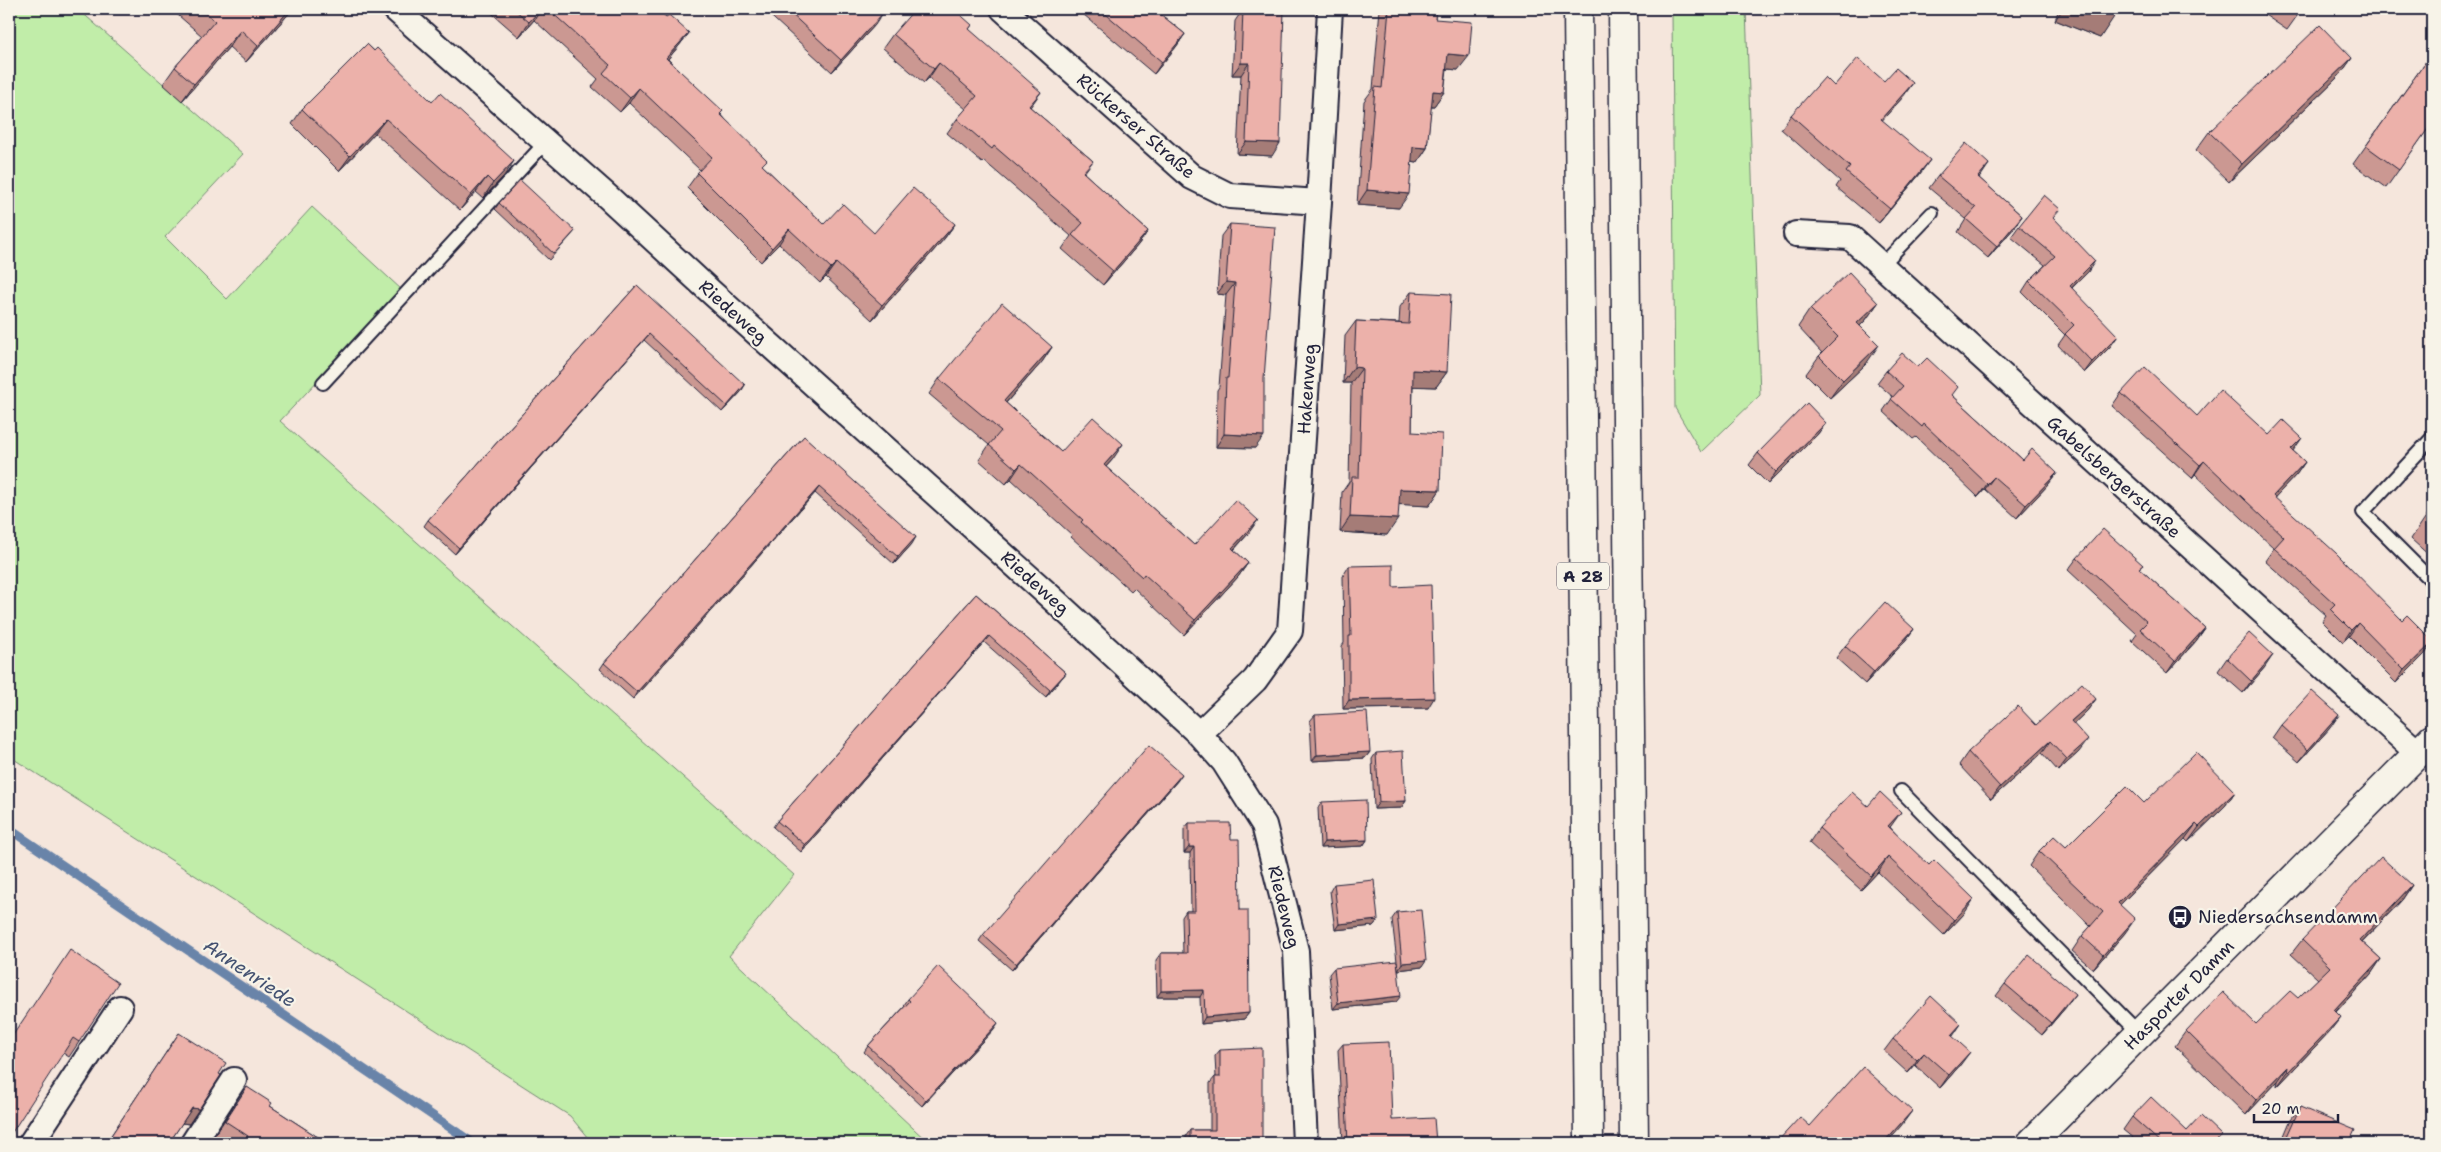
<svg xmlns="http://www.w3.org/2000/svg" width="2441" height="1152" font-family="'Shantell Sans',sans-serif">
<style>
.green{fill:#c1eda9;stroke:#728872}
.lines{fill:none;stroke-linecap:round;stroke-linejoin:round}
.stream{stroke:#6984a9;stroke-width:9}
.service-casing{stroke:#22223b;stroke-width:16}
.minor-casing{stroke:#22223b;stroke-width:28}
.secondary-casing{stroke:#22223b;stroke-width:31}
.motorway-casing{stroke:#22223b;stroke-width:31}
.service{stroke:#f7f3e8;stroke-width:12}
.minor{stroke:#f7f3e8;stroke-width:24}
.secondary{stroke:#f7f3e8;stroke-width:28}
.motorway{stroke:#f7f3e8;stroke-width:28}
.wall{fill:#cb9892;stroke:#22223b}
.shaded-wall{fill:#a57c77;stroke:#22223b}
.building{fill:#ecb1aa;stroke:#22223b}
.labels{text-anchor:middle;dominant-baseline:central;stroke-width:4.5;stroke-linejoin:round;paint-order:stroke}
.shield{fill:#f7f3e8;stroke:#62616f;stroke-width:1}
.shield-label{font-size:16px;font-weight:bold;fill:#22223b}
.street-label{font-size:18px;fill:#22223b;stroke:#f7f3e8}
.poi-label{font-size:18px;fill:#22223b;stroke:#f7f3e8;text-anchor:start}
.water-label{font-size:19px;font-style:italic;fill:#455372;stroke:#f7f3e8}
</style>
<rect width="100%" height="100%" fill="#f5e6dc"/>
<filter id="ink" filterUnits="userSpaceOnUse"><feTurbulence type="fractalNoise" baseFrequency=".02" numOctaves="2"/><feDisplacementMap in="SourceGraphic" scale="10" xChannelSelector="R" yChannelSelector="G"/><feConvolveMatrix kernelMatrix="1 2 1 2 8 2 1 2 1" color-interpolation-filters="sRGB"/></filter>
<g filter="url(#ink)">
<path class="green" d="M9,9h69l165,145 -78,83 62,62 85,-92 90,83 -122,131 514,454 -65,81 200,187h-337l-22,-27 -561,-360z
M1672,9h74l14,386 -59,57 -26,-44z"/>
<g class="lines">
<path class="stream" d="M9,829l464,314"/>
<g class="service-casing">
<path id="service" d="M1881,266l51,-53
M323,383l222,-240
M2432,438l-69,74 69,69
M1901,791l239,243"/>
</g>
<g class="minor-casing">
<path id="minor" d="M395,9l213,188 103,95 343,308 145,134 25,28 40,63 32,126 9,192
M1003,9l189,168 38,19 89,6
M1796,234l54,3 568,516
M1199,734l56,-54 35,-49 29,-429 11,-193
M31,1143l89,-135
M193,1143l41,-63"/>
</g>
<g class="secondary-casing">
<path id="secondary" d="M2031,1143l401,-404"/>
</g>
<g class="motorway-casing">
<path id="motorway" d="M1578,9l11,1134
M1623,9l11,1134"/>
</g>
<use href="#service" class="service"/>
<use href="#minor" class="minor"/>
<use href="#secondary" class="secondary"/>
<use href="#motorway" class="motorway"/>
</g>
<path class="wall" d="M171,9h122l-47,53 -17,-15 -47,54 -19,-17 12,-17 27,-31z
M487,9h170l9,8 23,16 -11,14 -10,12 53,55 42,52 61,58 50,9 81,-9 -11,15 -72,81 -46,-43 -6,6 -41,-39 -18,18 -74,-74 13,-18 -71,-67 -9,9 -28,-25 6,-8 -64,-59 -15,17z
M763,9h116l-4,16 -43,47z
M1077,9h77l31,25 -9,13 -22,27z
M1243,9l29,147 -35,-2 4,-79h-9l3,-54z
M1380,9h56l-1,10 23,51 -11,-1 -3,23 -10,14h-3l-4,42 -10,15 -5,-1 -13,46 -42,-3 7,-104 9,-12z
M2059,9h59l-18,29 -45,-18z
M2256,9h46l-15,21z
M972,25l-3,4 61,78 63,54 -9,12 64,58 -10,14 -35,40 -41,-36 9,-13 -87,-75 -2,2 -35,-30 10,-14 9,-10 -37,-31 -5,5 -41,-35 10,-14z
M367,44l137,132 -21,22 -7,-6 -16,18 -85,-77 -36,38 -47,-47 10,-15z
M2432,53v70l-46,65 -33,-24z
M2352,58l-13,18 -110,106 -33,-32 13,-18z
M1884,81l19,16 -21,23 38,54 -41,49 -43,-36 4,-6 -59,-52 10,-14 43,-29z
M1938,176l41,2 43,38 -8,12 -26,30 -30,-26 8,-13 -37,-31z
M499,203l76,28 -5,6 -21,23 -54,-51z
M2054,218l34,54 -16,16 38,59 -26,26 -26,-28 7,-10 -43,-43 7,-11 16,-16 -34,-28 8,-11z
M1230,224l25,224 -39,-1 1,-57 2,-3 7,-92 -9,-1 4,-58z
M637,285l104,107 -19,20 -78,-72 -189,214 -31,-28 4,-6z
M1411,292l36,80 -11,15 -23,-1 -1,46 28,58 -11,16 -30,-2 -12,31 -47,-3 2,-40 7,-10 2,-99h-8l2,-47 11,-15 43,2 1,-16z
M1878,303l-13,18 -5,5 6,38 -36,34 -24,-24 13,-18 3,-3 -24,-26 12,-18z
M1052,347l-10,15 -36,41 55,49 52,7 -7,8 88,78 54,-11 -14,16 14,13 -10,14 -54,58 -50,-47 -3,3 -60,-54 1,-2 -61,-56 -5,5 -27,-24 10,-15 -60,-51 10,-15z
M1918,367l35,29 70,64 34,13 -9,12 -31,33 -32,-29 -7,8 -62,-60 -3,2 -30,-28 10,-14 -16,-14 9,-12z
M2121,393l76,23 72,19 24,16 12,11 -9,13 -22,23 128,122 30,23 -7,11 -29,29 -47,-47 -6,6 -21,-21 4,-6 -61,-54 9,-13 -79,-74 -3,4 -80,-72z
M1826,423l-9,12 -49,49 -19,-19 9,-12z
M804,436l108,108 -18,20 -79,-71 -182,206 -33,-30 4,-6z
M2432,510v48l-21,-19 16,-24z
M2077,558l66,7 -3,4 65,59 -9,13 -29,32 -35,-32 5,-7 -69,-64z
M1349,566l44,21 35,121 -85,1 -1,-63 2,-3 -1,-67z
M976,594l90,79 -20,24 -62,-55 -183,210 -28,-25 4,-6z
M1914,629l-9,12 -40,43 -29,-26 9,-12z
M2227,658l38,9 -22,26 -25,-22z
M2096,699l-9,12 -14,13 6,28 -21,19 -16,-18 -51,46 -32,-34 9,-13 68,-27z
M1315,715l55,37 -5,6 -53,3 -2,-40z
M2281,725l49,3 -31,34 -27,-24z
M1376,753l30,48 -5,7 -27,1 -2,-50z
M1178,780l-166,190 -33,-29 4,-6z
M2235,792l-10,14 -37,36 -3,-3 -65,66 5,28 -32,36 -21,-18 10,-15 9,-10 -62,-60 10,-15 27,-4z
M1322,802l45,38 -4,6 -43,2 -2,-40z
M1189,823l42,16 9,71 9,103 -5,6 -43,5 -1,-27h-43l-1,-37 5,-7h22l-1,-36 4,-6h5l-1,-58h-6v-24z
M1890,827l74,87 -20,21 -66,-63 -17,18 -52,-47 10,-15z
M1334,884l44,36 -5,6 -38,4 -5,-39z
M2412,885l-10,15 -40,42 19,17 -10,15 -35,38 -6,19 -53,56 1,-6 -32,34 -71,-69 11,-15 70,-7 42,-26 20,-19 -27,-25 11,-14z
M1397,912l25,55 -24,3 -6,-51z
M70,950l9,92 -10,15 -6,-4z
M1334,968l62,34 -63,7 -4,-35z
M2005,984l61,23 -24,28 -46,-39z
M908,999l86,30 -72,77 -58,-54 4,-6 37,-40 -1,-1z
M179,1033l40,41 -20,35 -10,15 -7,-1 -13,20h-63z
M1952,1036l9,28 -21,24 -25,-23 -7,8 -24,-22 9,-12z
M1343,1044l49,76 44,23h-93l-5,-93z
M1220,1050l42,93h-76v-7l4,-6h20v-47l5,-6h1l-1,-21z
M247,1087l23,19 57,37h-108l-7,-4z
M2300,1107l49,36h-68l10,-24z
M2132,1117l55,14 29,12h-77l-16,-13z"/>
<path class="shaded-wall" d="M290,9h3l-47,53 12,-16z
M541,9h1l-8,11 -15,17 10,-15z
M2063,9h39l14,5 -16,24 -45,-18z
M883,13l-8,12 -43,47 9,-12z
M241,30l-12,17 -47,54 12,-17z
M689,33l-11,14 -22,26 10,-15z
M1185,34l-9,13 -22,27 8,-12z
M1448,54l21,2 -11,14 -20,-2z
M2352,58l-13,18 -110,106 13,-18z
M939,63l-10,15 -5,5 10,-14z
M1241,63h8l-8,12h-9z
M1913,83l-10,14 -32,36 10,-14z
M639,88l-10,15 -9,9 10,-14z
M1433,91l11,1 -10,14 -11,-1z
M1041,92l-10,14 -12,14 10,-14z
M386,119l-11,14 -36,38 11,-15z
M1246,142l34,1 -8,13 -35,-2z
M1413,147l14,1 -10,15 -14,-2z
M1930,160l-10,14 -41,49 11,-14z
M514,161l-10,15 -21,22 10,-15z
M1989,164l-8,12 -12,14 9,-13z
M487,177l-11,15 -16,18 11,-15z
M1367,190l42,4 -10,14 -42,-3z
M2022,216l-8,12 -26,30 9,-12z
M955,224l-11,15 -72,81 10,-15z
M789,229l-10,15 -18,18 11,-14z
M1148,231l-10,14 -35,40 10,-14z
M2095,261l-7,11 -26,25 8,-11z
M836,263l-10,14 -6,6 11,-15z
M1226,282l9,1 -9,12 -9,-1z
M1878,303l-13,18 -21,20 13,-18z
M649,334l-5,6 -189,214 4,-6z
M2118,336l-8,11 -26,26 8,-11z
M1879,345l-13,19 -36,34 13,-18z
M1052,347l-10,15 -48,54 10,-15z
M1354,367l8,1 -11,15h-8z
M1413,370l34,2 -11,15 -34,-1z
M745,385l-4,7 -19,20 5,-6z
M1826,423l-9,12 -49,49 8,-12z
M1224,434l40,2 -9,12 -39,-1z
M2302,438l-9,13 -2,-2z
M1123,444l-10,15 -19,21 10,-15z
M2204,461l-9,13 -3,4 8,-13z
M2305,462l-9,13 -32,34 9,-13z
M1021,464l-10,15 -5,5 10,-15z
M2057,473l-9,12 -31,33 9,-13z
M1994,477l-9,12 -7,8 9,-13z
M819,487l-4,6 -182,206 4,-7z
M1400,489l40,1 -11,16 -40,-2z
M1350,517l48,2 -11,16 -47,-3z
M1258,520l-10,14 -26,28 10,-14z
M916,537l-4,7 -18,20 4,-7z
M1248,563l-10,14 -54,58 11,-15z
M2358,623l-9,13 -6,6 8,-12z
M2205,628l-9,13 -29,32 8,-12z
M1914,629l-9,12 -40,43 9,-12z
M989,636l-5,6 -183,210 4,-7z
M2432,643l-7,11 -29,29 8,-13z
M2273,655l-8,12 -22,26 8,-12z
M1066,673l-20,24 4,-7z
M1434,698l-6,10 -85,1 6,-9z
M2096,699l-9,12 -24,23 8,-13z
M2339,715l-9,13 -31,34 9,-12z
M2088,740l-9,12 -21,19 9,-12z
M2050,741l-8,12 -51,46 9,-12z
M1370,752l-5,6 -53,3 5,-6z
M1182,774l-4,6 -166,190 4,-6z
M2235,792l-10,14 -37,36 11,-15z
M1406,801l-5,7 -27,1 5,-7z
M1901,812l-10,14 -13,14 10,-14z
M2196,824l-11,15 -78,79 11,-15z
M1367,840l-4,6 -43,2 4,-6z
M1189,847h5l-4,6h-6z
M1888,857l-10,15 -17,18 10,-14z
M2412,885l-10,15 -52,54 10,-14z
M1974,899l-10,15 -20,21 10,-15z
M2135,919l-10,14 -32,36 10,-14z
M1378,920l-5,6 -38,4 4,-6z
M2381,959l-10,15 -47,50 10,-14z
M1426,961l-4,6 -24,3 4,-7z
M1204,990l-4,7h-43l4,-6z
M2075,994l-9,13 -24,28 9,-12z
M1401,996l-5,6 -63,7 5,-6z
M1249,1013l-5,6 -43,5 4,-7z
M2341,1017l-11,14 -53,56 10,-14z
M998,1023l-4,6 -72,77 4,-6z
M1961,1024l-8,12 -2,-1z
M1970,1052l-9,12 -21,24 9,-13z
M1924,1053l-9,12 -7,8 9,-13z
M2288,1067l-10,14 -32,34 10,-15z
M192,1108l7,1 -10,15 -7,-1z
M1912,1111l-11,15 -15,17h-3z"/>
<path class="building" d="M202,9h88l-32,37 -17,-16 -47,54 -19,-17 40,-46z
M514,9h27l-12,13z
M548,9h109l9,8 3,-2 20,18 -23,25 57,53 -3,3 47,46 -5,5 62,59 19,-20 31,29 39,-45 42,36 -73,81 -46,-42 -5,5 -42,-39 -17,19 -75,-75 15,-16 -73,-69 -9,10 -27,-25 7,-8z
M786,9h93l4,4 -42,47z
M915,9h39l18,16 -3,4 72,63 -12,14 64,55 -10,11 65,59 -35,40 -41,-36 11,-12 -89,-77 -2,3 -35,-30 20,-23 -38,-33 -5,6 -41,-35z
M1100,9h54l31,25 -23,28z
M1243,9h41l-4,134 -34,-1 3,-79h-8z
M1389,9h47l-1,10 37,3 -3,34 -21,-2 -4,38 -11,-1 -6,57 -14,-1 -4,47 -42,-4 8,-103 7,1z
M2102,9h16l-2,5z
M2295,9h7l-2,3z
M2320,25l32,33 -110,106 -33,-32z
M367,44l7,7 3,-3 55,54 8,-9 74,68 -21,22 -6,-6 -16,18 -85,-76 -36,37 -48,-47z
M2432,53v70l-33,47 -33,-24z
M1858,58l26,23 12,-13 17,15 -32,36 49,41 -40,49 -44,-37 4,-5 -59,-52 34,-38 9,9z
M1966,143l23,21 -11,13 44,39 -25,30 -31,-27 10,-11 -38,-32z
M520,180l55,51 -21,23 -55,-51z
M2044,195l16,14 -7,8 42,44 -25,25 48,50 -26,26 -27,-28 9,-9 -45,-44 26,-25 -36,-30z
M1230,224l45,3 -11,152v57l-40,-2 2,-56h2l7,-95 -9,-1z
M1849,272l29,31 -21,20 22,22 -36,35 -24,-24 19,-19 -28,-28z
M637,285l108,100 -18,21 -78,-72 -190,214 -31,-28z
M1411,292l40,2 -4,78 -34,-2 -1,62 30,2 -2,56 -40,-1 -2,30 -48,-2 2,-40h7l3,-109 -8,-1 2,-46 53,3z
M1002,303l50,44 -48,54 57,51 32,-35 30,27 -19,21 90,80 42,-45 22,20 -26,28 16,15 -53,57 -51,-46 -2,3 -61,-55 2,-2 -62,-56 -5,5 -27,-24 12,-14 -62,-52z
M1902,353l16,14 9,-9 31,29 -6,8 71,65 9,-11 25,24 -31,32 -32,-28 -7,7 -63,-60 -2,3 -31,-28 12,-13 -17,-15z
M2145,367l52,49 23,-26 49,45 14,-15 19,18 -11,11 14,13 -32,34 63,57 66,67 5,-5 25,25v3l-28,27 -46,-47 -7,7 -21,-21 5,-5 -61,-56 10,-11 -80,-76 -4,4 -79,-72z
M1807,403l19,20 -50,49 -18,-19z
M804,436l112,101 -18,20 -79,-70 -182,205 -33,-29z
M2432,510v10l-5,-5z
M2103,529l40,36 -4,3 66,60 -30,33 -35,-32 7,-7 -70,-64z
M1393,565v22l38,-2 3,113 -85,2v-64h2l-2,-70z
M976,594l90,79 -16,17 -61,-54 -184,209 -28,-24z
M1885,602l29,27 -40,43 -29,-26z
M2249,633l24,22 -22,26 -24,-23z
M2082,683l14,16 -25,22 17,19 -21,19 -17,-18 -50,46 -32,-35 50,-46 18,19z
M2312,691l27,24 -31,35 -27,-25z
M1367,712l3,40 -53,3 -2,-40z
M1149,745l33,29 -166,190 -33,-29z
M1403,751l3,50 -27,1 -3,-49z
M2196,752l39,40 -36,35 -3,-3 -78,79 17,16 -32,36 -21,-19 21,-24 -64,-61 15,-15 12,11 61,-61 17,17z
M1852,792l16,14 12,-14 21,20 -13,14 41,39 5,-5 40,39 -20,21 -66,-63 -17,19 -52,-48z
M1366,800l1,40 -43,2 -2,-40z
M1189,823h41l1,16h8l1,71h8l1,103 -44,4 -1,-27 -43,1v-38h26l-1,-42h9l-1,-64h-5z
M2381,857l31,28 -52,55 21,19 -47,51 7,7 -54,56 1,-6 -32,33 -70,-69 37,-39 33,32 34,-33 8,7 32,-31 -28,-27z
M1374,880l4,40 -39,4 -5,-40z
M1421,910l5,51 -24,2 -5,-51z
M70,950l48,33 -39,59 -6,-4 -64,99v-96z
M2029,955l46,39 -24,29 -46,-39z
M1397,961l4,35 -63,7 -4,-35z
M938,966l60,57 -72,77 -58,-54 42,-45 -2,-2z
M1931,996l30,28 -10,11 19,17 -21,23 -25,-22 -7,7 -24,-21z
M179,1033l47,30 -7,11 2,1 -22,34 -7,-1 -23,35h-63z
M1389,1042l3,78 42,-2 2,25h-88l-5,-99z
M1262,1048v95h-72v-13h25v-53h5v-27z
M1863,1067l49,44 -29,32h-107l24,-26 10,9z
M247,1087l25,16 -2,3 57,37h-84l5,-7 -23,-15z
M2151,1097l36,34 14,-15 21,20 -8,7h-53l-29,-26z
M2300,1107l55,23 -6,13h-65z"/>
</g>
<defs>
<g id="bus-disc" transform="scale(1.25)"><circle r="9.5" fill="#22223b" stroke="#f7f3e8"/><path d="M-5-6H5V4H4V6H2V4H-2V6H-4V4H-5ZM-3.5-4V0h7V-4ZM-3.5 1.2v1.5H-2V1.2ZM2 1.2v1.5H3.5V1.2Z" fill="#fff"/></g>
</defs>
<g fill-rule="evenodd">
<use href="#bus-disc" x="2180" y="917"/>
</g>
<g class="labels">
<rect class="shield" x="1557" y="562.5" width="52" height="27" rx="4"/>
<g class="shield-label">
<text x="1583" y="576">A 28</text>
</g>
<g class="street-label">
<text transform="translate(1136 126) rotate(41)">Rückerser Straße</text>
<text transform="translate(733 312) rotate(42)">Riedeweg</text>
<text transform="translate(1307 389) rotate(-86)">Hakenweg</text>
<text transform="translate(2114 477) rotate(42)">Gabelsbergerstraße</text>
<text transform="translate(1035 583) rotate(42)">Riedeweg</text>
<text transform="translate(1284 907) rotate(76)">Riedeweg</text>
<text transform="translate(2179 995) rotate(-45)">Hasporter Damm</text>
</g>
<g class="poi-label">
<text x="2198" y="917">Niedersachsendamm</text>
</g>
<g class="water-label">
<text transform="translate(250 973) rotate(34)">Annenriede</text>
</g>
</g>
<rect width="2441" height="1152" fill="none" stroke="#f7f3e8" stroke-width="30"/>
<rect x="15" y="15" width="2411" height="1122" fill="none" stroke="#22223b" stroke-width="2" filter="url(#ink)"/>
<path d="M2254 1114v8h84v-8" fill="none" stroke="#22223b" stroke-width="2.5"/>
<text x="2261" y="1114" font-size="15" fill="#22223b" stroke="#f7f3e8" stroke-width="4" paint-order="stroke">20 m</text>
</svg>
